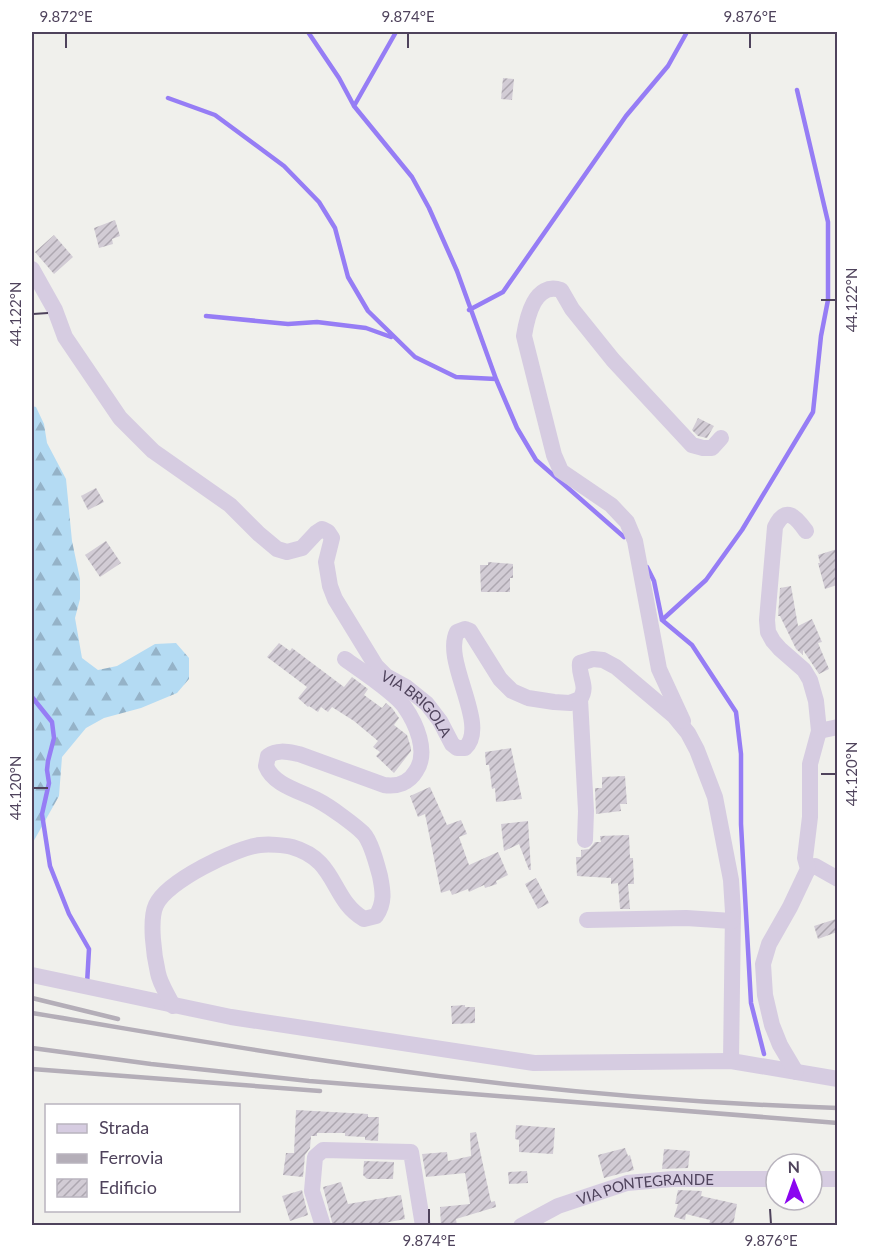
<svg xmlns="http://www.w3.org/2000/svg" width="869" height="1257" font-family="Lato,sans-serif">
<style>
.forest{fill:url(#forest-firs)}
.lines{fill:none;stroke-linecap:round;stroke-linejoin:round}
.stream{stroke:#967df5;stroke-width:4.5}
.building{fill:url(#building-hatch)}
.street{stroke:#d6cce1;stroke-width:16}
.rail{stroke:#b4aeb8;stroke-width:4.5}
.ticks{fill:none;stroke:#4f435c;stroke-width:2}
.labels{text-anchor:middle;dominant-baseline:central;stroke-width:4.5;stroke-linejoin:round;paint-order:stroke}
.street-label{font-size:15px;fill:#4f435c;stroke:#fff}
.neatline{fill:none;stroke:#4f435c;stroke-width:2}
.ticks-label{font-size:15px;text-anchor:middle;fill:#4f435c}
</style>
<defs>
<pattern id="forest-firs" width="22" height="20" patternUnits="userSpaceOnUse" patternTransform="scale(1.5)"><rect width="22" height="20" fill="#b4dbf3"/><path d="M5 1l3.5 6h-7zM16 11l3.5 6h-7z" fill="#95b3c8"/></pattern>
<pattern id="building-hatch" width="6" height="6" patternUnits="userSpaceOnUse" patternTransform="scale(1.5)"><rect width="6" height="6" fill="#d2ccd5"/><path d="M-1 1l2-2M0 6l6-6M5 7l2-2" fill="none" stroke="#ada7b0"/></pattern>
</defs>
<rect width="100%" height="100%" fill="#f0f0ec"/>
<path class="forest" d="M32,406l4,1 8,17 3,19 19,36 6,62 8,38v20l-5,19 7,40 16,12 19,-4 38,-22 21,-1 13,15v21l-12,14 -36,15 -37,10 -18,10 -24,29 -3,39 -27,48z"/>
<g class="lines">
<path class="stream" d="M308,32l31,46 15,28 58,71 17,31 28,63 39,108 21,49 19,32 88,77
M168,98l47,17 69,51 35,36 16,26 13,49 20,34 47,46 41,20 40,2
M354,106l42,-74
M469,310l34,-18 123,-176 42,-50 19,-34
M206,316l82,8 29,-2 49,6 25,9
M647,567l7,14 8,39 30,25 44,67 5,42v70l10,179 13,51
M662,620l44,-40 36,-50 71,-118 8,-76 7,-36v-78l-31,-132
M32,697l20,25 2,16 -6,23 -1,9 2,13 -7,31 8,52 19,48 20,35 -2,35"/>
</g>
<path class="building" d="M503,78l11,1 -2,21 -11,-1z
M115,220l5,16 -8,3 1,5 -14,4 -5,-20z
M54,235l19,22 -19,17 -19,-22z
M698,418l16,8 -7,12 -9,-2 -6,-6z
M96,488l8,14 -16,8 -7,-14z
M106,541l15,22 -21,14 -15,-22z
M837,549v36l-12,4 -7,-26h2l-2,-8z
M488,562l25,2v14h-3v14h-29l-1,-27h8z
M791,586l7,40 14,-7 10,23 -4,1 11,26 -10,5 -16,-24v5l-7,-6 -16,-33h-2l2,-28z
M279,643l11,8 2,-3 52,39 8,-10 16,12 -4,6 18,13 4,-5 6,5 7,10 -5,7 13,10 4,13v3l-17,22 -18,-17 4,-4 -7,-5 5,-6 -24,-20 -22,-14 -4,5 -7,-5 -3,5 -9,-6 -1,1 -10,-9 9,-11 -40,-30z
M511,748l11,51 -26,3 -1,-14 -3,1 -3,-24h-3l-1,-13z
M625,776l2,28h-7l1,7 -25,3 -1,-26h7v-11z
M430,787l17,38 14,-5 6,14 -8,3 10,28 29,-13 10,23 -12,6 1,3 -12,4 -1,-3 -15,7 -1,-3 -16,6 -2,-5 -9,3 -16,-79 -7,3 -8,-21z
M528,821l3,49h-2l-10,-26 -15,7 -3,-27z
M629,835l1,23h3l1,26h-6l2,25h-10l-2,-26 -7,1v-6l-34,-2 -1,-19h5v-7l8,-1 6,-7h6l-1,-6z
M536,878l13,25 -11,6 -13,-25z
M836,919l1,13 -19,7 -4,-13z
M465,1005v2h10v16l-23,1 -1,-18z
M296,1110l72,4v3h11l-1,24 -13,-1v-3l-20,-1v-3h-28v3h-6l-1,12 -5,7 -2,22 -20,-2 3,-22h8z
M516,1125l39,3 -2,26 -34,-2v-12l-4,-1z
M476,1132l15,70 4,-1 1,6 -40,12 1,7h-16l-1,-19 30,-3 -5,-31 -39,4 -4,-23 25,-2 1,9 23,-5 -1,-23z
M625,1148l3,8 2,-1 4,15 -30,8 -6,-23z
M664,1149l26,2 -2,17 -26,1z
M364,1161l30,1 -1,17h-26l-4,-4z
M527,1171l1,12 -19,1 -1,-12z
M341,1182l7,22 53,-9 4,24 -36,7h-36l-10,-39z
M302,1190l6,25 -18,6 -8,-25z
M678,1190l24,1 -1,5 36,8 -4,22h-24l1,-6 -24,-6 -1,6 -11,-3 4,-13h-3z"/>
<g class="lines">
<g class="street">
<path id="s1" d="M32,269l23,41 10,27 55,81 33,33 77,54 29,29 18,15 10,3 15,-4 14,-15 6,-4 6,3 4,6 -6,24 4,24 5,13 41,67 10,10 20,11 21,17 13,17 12,23 5,4h8c25,-22 -23,-87 -8,-116l8,-3 5,2 30,48 12,12 16,7 26,4 16,1 10,-4c9,-13 -2,-22 0,-36l13,-4 10,1 13,7 58,49 14,17 9,17 18,47 16,83 2,32 -2,149"/>
<path d="M580,699l6,112 -1,29"/>
<path d="M683,721l-24,-52 -24,-128 -8,-19 -16,-17 -50,-34 -7,-16 -30,-119c3,-19 11,-55 37,-46l11,19 41,51 79,85 11,3h9l9,-10"/>
<path d="M819,731l19,-4"/>
<path d="M808,869l7,-3 23,13"/>
<path d="M587,920l99,-2 46,3"/>
<path d="M32,975l199,42 303,46 197,-2 107,18"/>
<path d="M173,1006c-5,-11 -13,-22 -15,-33 -4,-17 -9,-53 -2,-68 11,-24 79,-57 104,-60 9,-1 24,0 32,2 46,13 38,52 72,72l12,-3c9,-13 7,-25 4,-40 -3,-11 -9,-35 -17,-43 -8,-8 -34,-27 -44,-32 -18,-10 -45,-15 -53,-35l2,-10c10,-7 20,-4 31,-2l85,31c13,2 25,-2 32,-14 13,-19 0,-48 -12,-65 -10,-14 -44,-36 -59,-47"/>
<path d="M796,1072l-16,-27 -8,-20 -7,-30 -2,-31 6,-20 21,-37 18,-38 -3,-11 5,-41v-53l9,-33 -3,-30 -6,-21 -6,-10 -24,-21 -7,-8 -5,-9 -1,-12 8,-93c11,-22 21,-10 31,4"/>
<path d="M812,1179h26"/>
<path d="M323,1226l-11,-35 3,-34 8,-7 88,2 12,74"/>
<path id="s2" d="M521,1226l37,-20 69,-23 45,-4h104"/>
</g>
<path class="rail" d="M32,998l86,21
M32,1013c110,18 220,38 331,53 157,22 316,37 475,42
M32,1048l119,16 158,17 529,42
M32,1069l288,22"/>
</g>
<path class="ticks" d="M66,33v15M408,33v15M750,33v15M821,300h15M33,314l15,-1M821,774h15M33,788h15M429,1209v15M770,1209l1,15"/>
<g class="labels">
<g class="street-label">
<text stroke="none"><textPath href="#s1" startOffset="644">VIA BRIGOLA</textPath></text>
<text stroke="none"><textPath href="#s2" startOffset="132">VIA PONTEGRANDE</textPath></text>
</g>
</g>
<rect width="869" height="1257" fill="none" stroke="#ffffff" stroke-width="66"/>
<rect x="45" y="1104" width="195" height="108" fill="#ffffff" stroke="#b9b4be" stroke-width="1.5"/>
<rect x="57" y="1124" width="30" height="9" fill="#d6cce1" stroke="#b9b4be" stroke-width="1.5"/>
<text x="99" y="1134" font-size="18" fill="#4f435c">Strada</text>
<rect x="57" y="1154" width="30" height="9" fill="#b4aeb8" stroke="#b9b4be" stroke-width="1.5"/>
<text x="99" y="1164" font-size="18" fill="#4f435c">Ferrovia</text>
<rect x="57" y="1179" width="30" height="18" fill="url(#building-hatch)" stroke="#b9b4be" stroke-width="1.5"/>
<text x="99" y="1194" font-size="18" fill="#4f435c">Edificio</text>
<g transform="translate(794 1182) rotate(359)"><circle r="28" fill="#ffffff" stroke="#b9b4be" stroke-width="1.5"/>
<path d="M0-4.5L10 22L0 15L-10 22Z" fill="#8b05f0"/>
<text y="-9" font-size="16" font-weight="bold" text-anchor="middle" fill="#4f435c">N</text>
</g>
<rect x="33" y="33" width="803" height="1191" class="neatline"/>
<g class="ticks-label">
<text x="66" y="22">9.872°E</text>
<text x="408" y="22">9.874°E</text>
<text x="750" y="22">9.876°E</text>
<text transform="translate(852 300) rotate(-90)" y="5">44.122°N</text>
<text transform="translate(16 314) rotate(-90)" y="5">44.122°N</text>
<text transform="translate(852 774) rotate(-90)" y="5">44.120°N</text>
<text transform="translate(16 788) rotate(-90)" y="5">44.120°N</text>
<text x="429" y="1246">9.874°E</text>
<text x="771" y="1246">9.876°E</text>
</g>
</svg>
